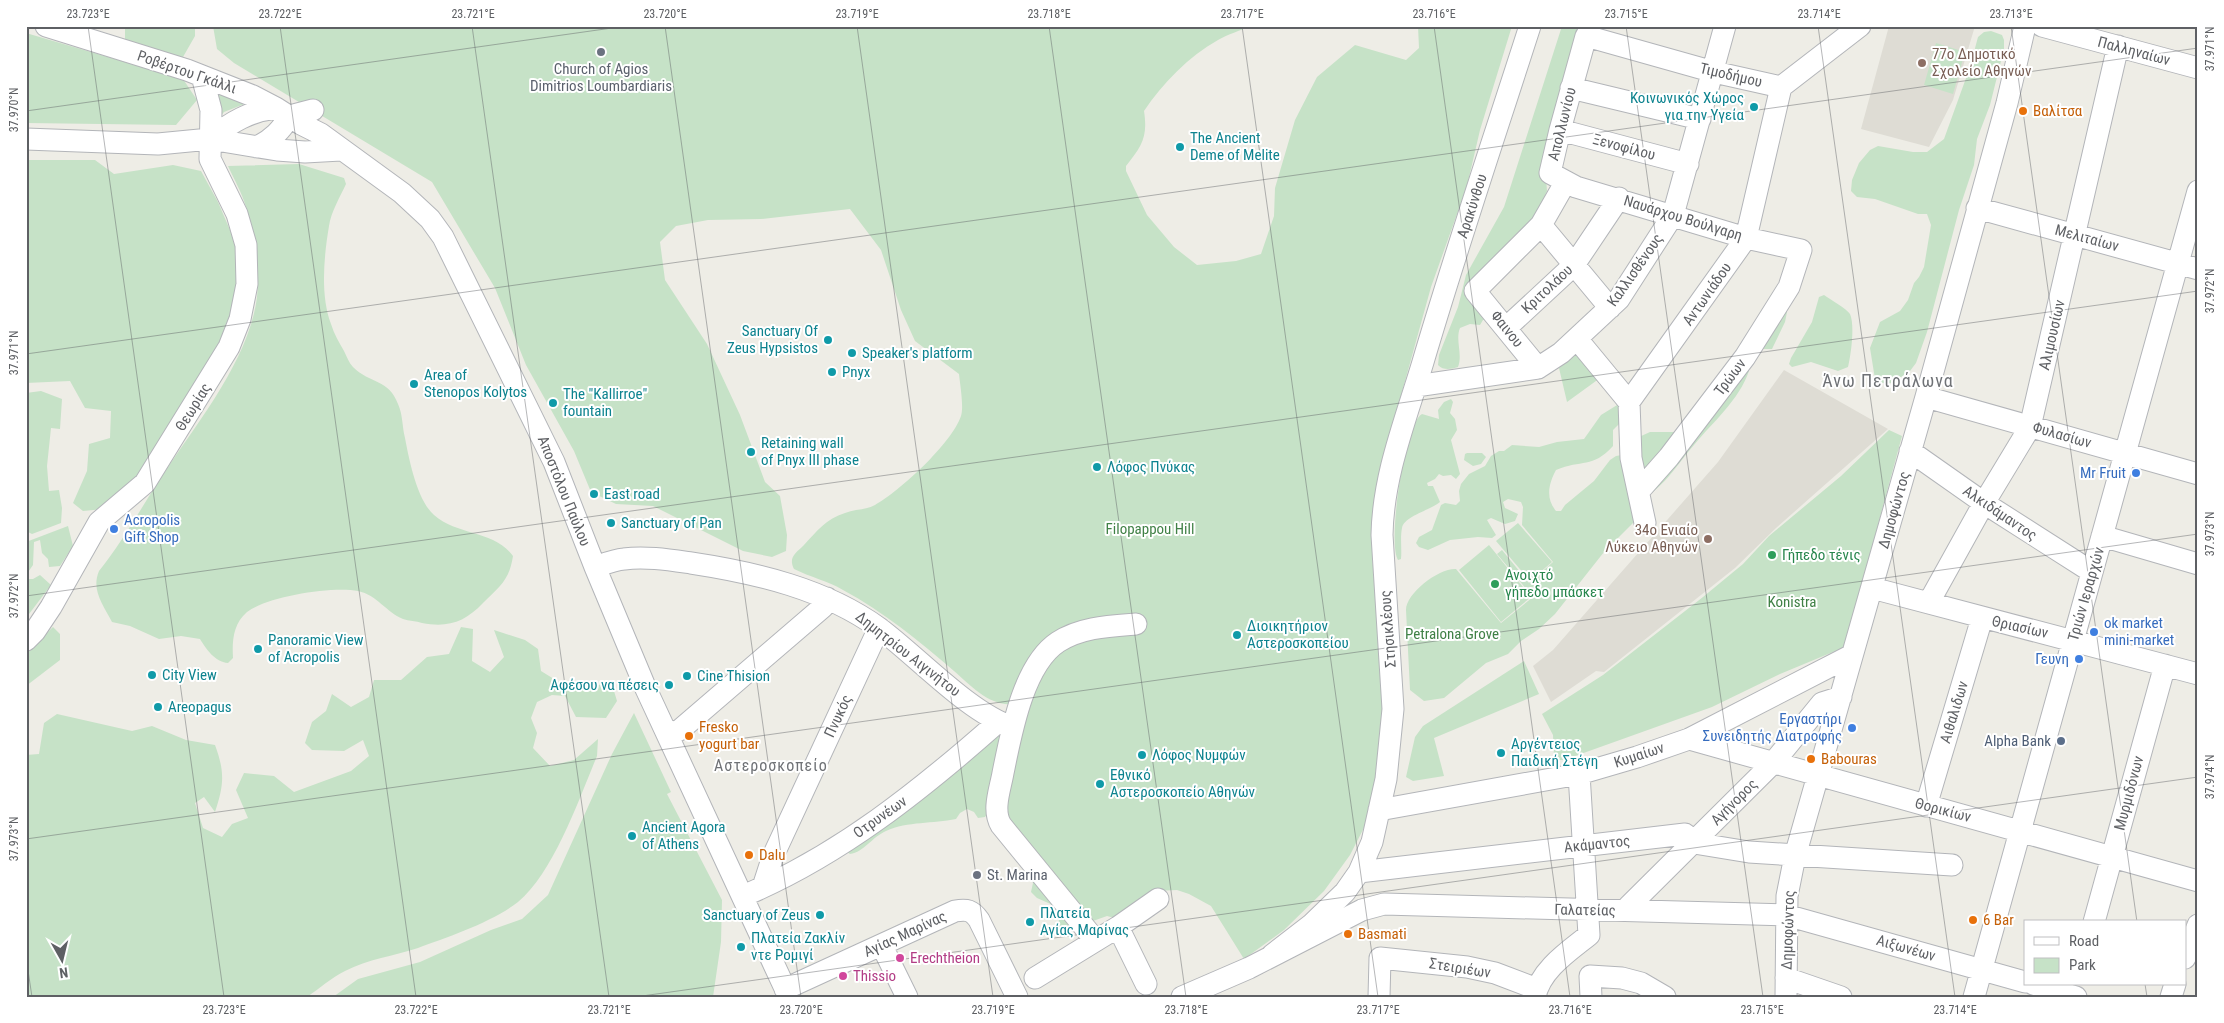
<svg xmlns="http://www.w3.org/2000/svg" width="2224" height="1023" font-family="'Roboto Condensed',sans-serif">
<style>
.education{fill:#dedcd4}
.green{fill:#c6e2c7}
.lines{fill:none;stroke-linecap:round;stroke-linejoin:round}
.minor-casing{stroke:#b3b5b9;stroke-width:23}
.minor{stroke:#fff;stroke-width:21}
.ticks{fill:none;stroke:#5e6064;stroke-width:1;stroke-opacity:0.45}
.worship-dot{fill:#6b7280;stroke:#fff;stroke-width:2}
.education-dot{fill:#8d6e63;stroke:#fff;stroke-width:2}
.culture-dot{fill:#0f9aa8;stroke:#fff;stroke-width:2}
.food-dot{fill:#e8710a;stroke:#fff;stroke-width:2}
.shop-dot{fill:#3f7fe0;stroke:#fff;stroke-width:2}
.leisure-dot{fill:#2e9e5b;stroke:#fff;stroke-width:2}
.service-dot{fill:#5c6f8a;stroke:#fff;stroke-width:2}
.hotel-dot{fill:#d1479c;stroke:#fff;stroke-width:2}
.labels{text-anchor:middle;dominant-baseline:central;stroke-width:4;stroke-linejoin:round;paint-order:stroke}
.street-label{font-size:15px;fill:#5e6064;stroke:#fff}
.education-label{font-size:15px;fill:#785e54;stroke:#fff;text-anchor:start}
.worship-label{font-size:15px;fill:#5b616d;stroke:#fff}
.culture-label{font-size:15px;fill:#0d838f;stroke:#fff;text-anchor:start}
.food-label{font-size:15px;fill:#c56008;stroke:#fff;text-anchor:start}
.shop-label{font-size:15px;fill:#366cbe;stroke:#fff;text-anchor:end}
.park-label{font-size:15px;fill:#408146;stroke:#fff}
.leisure-label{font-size:15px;fill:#27864d;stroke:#fff;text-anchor:start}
.service-label{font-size:15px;fill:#4e5e75;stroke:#fff;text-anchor:end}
.hotel-label{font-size:15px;fill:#b23c85;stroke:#fff;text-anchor:start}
.neighbourhood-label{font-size:16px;letter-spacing:1px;fill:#6f7276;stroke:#fff}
.quarter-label{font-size:18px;letter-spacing:1px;fill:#6f7276;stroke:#fff}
.neatline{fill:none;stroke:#5e6064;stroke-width:2}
.ticks-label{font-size:12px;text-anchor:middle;fill:#5e6064}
</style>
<rect width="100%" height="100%" fill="#eeede6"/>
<path class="education" d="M1889,26h86l-22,74 -24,47 -68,-18z
M1784,370l104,59 -112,99 -41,40 -131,104 -8,-1 -45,31 -18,-36 20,-16 165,-188z"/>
<path class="green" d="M125,26h70v10l-12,21 -6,1 -52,-17z
M213,26h1037c-10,5 -22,8 -32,14 -30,17 -55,43 -74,71 4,26 -2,35 -18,55v5l21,44 27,32 23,18 39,-4 25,-7 13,-38 1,-28 20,-68 22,-43 38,-32 51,15 13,-12 -1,-22h94l-32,104 -13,56 -36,101 -53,192 -5,28 -1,51 9,74 2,74 -12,108 -21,41 -26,36 -40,39 -40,29 -33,-53 -22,-12 -12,-4 -21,1 -38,28 -11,-3 -14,5 -7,-6 -25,15 -4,-2 2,-8 -4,-14 -18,-8 -6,-6 2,-9 -31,-76 10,-103c-23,2 -42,-19 -58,-33 -35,-30 -70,-59 -111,-81 -15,-9 -33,-13 -49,-21 -6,-12 2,-16 10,-24 13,-14 22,-26 41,-32 10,-4 21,-3 30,-8 25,-14 77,-62 86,-89 3,-9 -1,-32 -2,-42l-44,-33 -14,-31 -20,-60 -31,-41 -89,10 -53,1 -32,6 -16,16 5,38 42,64 33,71 25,67 15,14 7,39 -1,16 -14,6 -29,-6 -90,-45 -37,-2 -25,-12 -17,-41 -48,-86 -31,-77 -63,-106 -198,-119 -17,-14z
M1562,26h27l-43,152 1,13 -12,26 -24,22 -4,10 -19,24v46l-5,1 -3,5 -10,-1 -10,4c-5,12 3,26 -2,39 -7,2 -14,4 -20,-2l1,-10 19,-48 8,-32 38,-68z
M1991,31l11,4 2,5v9l-14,56 -13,34 -3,26 -15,45 -32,122 -11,31 -6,8 -18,12h-11l-6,-4 -5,-31 10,-26 20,-11 8,-11 6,-17 5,-6 5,-10 7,-42 -4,-11h-9l-43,-15 -18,-2 -6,-6 1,-11 7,-17 11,-13 8,-4 35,6h14l17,-13 26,-72 8,-30 6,-5z
M26,33l157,46 14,21 -21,25 -150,-2z
M1936,43l29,9 -12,42 -29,-9z
M211,84l41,17 -28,11 -4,5z
M26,160h69l19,14 59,-9 28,6 17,31 18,42 3,29 -9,53 -96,161 -30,22 -21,2 -10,-8 14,-32 2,-27 21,-6 1,-27 -26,-3 -15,-27 -44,2z
M299,164l45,14 2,6c-6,13 -15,28 -17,42 -5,30 -9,69 2,98 3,10 8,18 13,27 3,6 5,12 9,16 17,17 36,12 45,37 5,11 4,22 7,34 4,21 12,62 29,77 24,21 60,15 79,41 -4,25 -13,30 -30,47 -18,19 -35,25 -61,20 -6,-2 -13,-2 -19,-4 -17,-7 -26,-24 -45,-28 -25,-5 -90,5 -111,21 -14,12 -15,29 -14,46l-5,5c-13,-1 -22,-14 -28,-24l-19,-3 -22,3 -29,-13 -18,-4c-9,-17 -21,-32 -13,-51 27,-34 47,-72 71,-107 33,-48 80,-109 87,-167 3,-26 -3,-64 -11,-90 -4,-14 -12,-28 -18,-41z
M1824,295c7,5 22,13 26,19 5,11 1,41 -2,53l-10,4 -27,-9 -19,5 -3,-3 2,-6 21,-36 7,-25z
M1784,309l3,3 -2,10 -13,27h-9l-1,-3z
M1585,347l22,26 -40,29 -8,-34z
M1747,368l2,3c-10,29 -36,51 -55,74 -15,17 -23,32 -41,47l-5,-1 -7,-10 -2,-44 11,-5h27z
M41,391l21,8 -2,30 -9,-1 -4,38 2,25 10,-1 3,18 -1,15 -29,11 -6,-3v-138z
M1451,399l2,3 -3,11 5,6 2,11 -6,10 9,34 -4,5 -5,-4 -8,1 -4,-2 -4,5 -8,4 1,3h5l7,16c-9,8 -36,14 -38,26 -2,10 0,21 -1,31l-3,1c-11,-17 7,-138 24,-146l17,5 -1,-9 6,-8z
M1622,402v19l-9,9v16c-21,23 -31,13 -57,24 -7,13 -11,28 0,41h5l4,-6 29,-24 16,-21 6,-4 6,-1 12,67 -30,30 -49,62 -16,15 -18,12 -13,13 -22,9 -42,35 -20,3 -14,-11 -4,-80c0,-17 33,-42 50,-41l45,54 32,-26 -36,-43 5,-4 27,33 24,-21 -31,-37 1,-18 -2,-5 -13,-3 -5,3 2,6 13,6 -3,7 -10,3 -14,-6 -4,2 9,15 -4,3 -14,-1 -28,3 -22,10 -9,-3 -3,-4 3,-6 13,-7 9,-25 4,-2 11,2 4,-4 -1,-10 2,-7 8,-10 16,-8 6,-10 8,-5h5l8,-6 27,2 18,-5 27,-3 17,-24z
M1889,430l13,6 -57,211 -65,27 -68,33 -148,53h-8l-2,-4 -1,-21 -11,-21 61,-39 100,-78 40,-33 26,-28 72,-60z
M1467,453h15l4,4 -5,7 -8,2 -9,-6 1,-6z
M1518,523l34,39 -22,19 -34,-40z
M68,526l5,20 -13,20 -11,1 -1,-8 -6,-6 -2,-13 -6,2 -1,23 -7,10v-33z
M1489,545l42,52 -30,25 -42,-52z
M40,575l11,10 -25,33v-30l2,-1 -2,-8h7z
M53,627l7,7v26l-34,26v-33z
M461,627l12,2 -1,32 18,11 14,-15 -10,-27 31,10 13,9 3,22 21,13 31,3 18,-6 6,20 -11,17 -30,-1 -11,-21 -13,-1 -15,7 -6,16 6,15 -4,15 17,18 24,-6 24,-21 -1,17c-18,43 -43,116 -79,146 -25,20 -70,35 -100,46 -24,8 -50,11 -73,23 -14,7 -25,17 -38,26h-281v-242l13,-1 5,-31 13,-9 75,17 20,-5 34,14 29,5c10,27 9,40 0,67l-11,-15 -9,6 8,25 19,9 10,-13 16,-6 -12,-28 8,-17 30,3 20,16 57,-21 18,-15 -6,-16 -19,11 -32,-1 -7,-7 7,-21 14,-11 6,-17 19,13 18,-10 5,-17h27l26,-23 22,-3z
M1524,661l15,33 -105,44 10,38 -31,5 -7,-4 9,-40 8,-11z
M634,713l37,79 -4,2 55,106 -1,42 -8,55h-380l25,-18 62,-17 71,-32 31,-11 26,-24 64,-141z
M1003,733l-14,78 -4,6 -7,1 -4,-6 -7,-3 -7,4 -4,6c-23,5 -48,2 -70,12 -14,6 -22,21 -36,23l-7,-5 149,-115z"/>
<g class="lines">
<g class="minor-casing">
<path id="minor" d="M46,26l141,44 66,26 23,12 25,16 20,10 81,59 28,26 13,18 111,225 41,105 51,122 143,308
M2042,26l156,42
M1571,88l129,31
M1560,130l128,34
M26,139l132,5 52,-5 67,11 28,2 36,-2
M210,139c21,-17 40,-28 66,-31
M257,147c16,-8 24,-17 33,-31l23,-6
M1977,208l221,61
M1541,225l69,83
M1506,328l68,-63 45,-67
M1577,339l52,63 2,56 14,65
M1538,368l-63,-77 66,-66 24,-42
M1416,386l122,-18 23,-15 58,-54 54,-84 52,-189
M1926,397l272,77
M1629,402l117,-164 35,-151
M1910,451l74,52 108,69
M1639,491l30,-34 76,-100 44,-70 12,-37 -55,-12 -170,-51 -26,-14 10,-43 26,-94 128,36 67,15 79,-61
M2102,536l96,28
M595,567c9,-3 19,-7 29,-8 21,-3 46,1 67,4 66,10 134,26 188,65 39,29 89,84 133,99
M1872,588l326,86
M1929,602l55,-99 46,-76 88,-381
M26,640l9,-9 16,-24 48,-85 46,-39 84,-136 11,-28 7,-35 -1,-39 -9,-31 -27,-55 1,-49 -9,-34
M668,736l13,-7 142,-122 4,-9
M1689,739l509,142
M1926,806l56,-188
M1379,810l200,-36 58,-17 52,-18 163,-84
M1359,872l326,-38 9,9 55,9 203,13
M763,887l10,-31 106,-228
M743,896c96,-40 178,-106 255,-174
M1629,911v-5l144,-143 49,-60 19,-6
M2094,922l71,-257
M1118,927l28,57
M1095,940l-94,-115c-9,-15 -1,-35 2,-52 8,-39 20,-108 55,-131 23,-15 52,-16 78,-18
M882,946l25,51
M1272,955l40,-31 33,-32 14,-20 13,-30 14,-63 7,-70 -11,-174c1,-60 24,-116 41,-173 33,-112 71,-224 107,-336
M2185,958l13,-33
M1035,978l83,-51 40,-28
M1786,978l55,19
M2033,984l43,13
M785,989l170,-78c12,-2 17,-1 24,9l38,77
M1182,997l67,-29 113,-58 22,-6 402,11 239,67
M1379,997l1,-39 87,9 28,6 42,16
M1535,997c5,-27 34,-46 54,-62l-10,-161
M1591,997l-1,-21 32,2 19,5 24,14
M1786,997l1,-101 8,-40 131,-459 81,-294 18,-77
M1974,997l224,-806
M2171,997l4,-13"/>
</g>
<use href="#minor" class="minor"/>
</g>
<path class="ticks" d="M88,26l136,971M280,26l136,971M472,26l137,971M665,26l136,971M857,26l136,971M1049,26l137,971M1242,26l136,971M1434,26l136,971M1626,26l137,971M1818,26l137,971M2011,26l126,896M26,111l600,-85M26,354l2172,-306M26,596l2172,-305M26,839l2172,-305M26,957l6,40M2145,984l2,13M635,997l1563,-220"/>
<g class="worship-dot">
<circle cx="601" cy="52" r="5"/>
<circle cx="977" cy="875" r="5"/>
</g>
<g class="education-dot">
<circle cx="1922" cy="63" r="5"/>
<circle cx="1708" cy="539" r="5"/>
</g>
<g class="culture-dot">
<circle cx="1754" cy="107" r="5"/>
<circle cx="1180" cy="147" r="5"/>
<circle cx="828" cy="340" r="5"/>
<circle cx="852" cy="353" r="5"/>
<circle cx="832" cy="372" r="5"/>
<circle cx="414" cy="384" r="5"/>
<circle cx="553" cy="403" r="5"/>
<circle cx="751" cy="452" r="5"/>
<circle cx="1097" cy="467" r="5"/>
<circle cx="594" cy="494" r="5"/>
<circle cx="611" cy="523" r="5"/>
<circle cx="1237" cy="635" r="5"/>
<circle cx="258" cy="649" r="5"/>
<circle cx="152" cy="675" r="5"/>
<circle cx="687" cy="676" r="5"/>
<circle cx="669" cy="685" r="5"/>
<circle cx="158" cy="707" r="5"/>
<circle cx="1501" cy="753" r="5"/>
<circle cx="1142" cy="755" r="5"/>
<circle cx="1100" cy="784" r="5"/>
<circle cx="632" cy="836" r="5"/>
<circle cx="820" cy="915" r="5"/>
<circle cx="1030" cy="922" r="5"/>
<circle cx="741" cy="947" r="5"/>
</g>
<g class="food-dot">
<circle cx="2023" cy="111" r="5"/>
<circle cx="689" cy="736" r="5"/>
<circle cx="1811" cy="759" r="5"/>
<circle cx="749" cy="855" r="5"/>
<circle cx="1973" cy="920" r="5"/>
<circle cx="1348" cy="934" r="5"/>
</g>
<g class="shop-dot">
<circle cx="2136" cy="473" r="5"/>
<circle cx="114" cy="529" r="5"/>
<circle cx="2094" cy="632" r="5"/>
<circle cx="2079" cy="659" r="5"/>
<circle cx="1852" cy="728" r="5"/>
</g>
<g class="leisure-dot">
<circle cx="1772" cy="555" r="5"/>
<circle cx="1495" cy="584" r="5"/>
</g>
<circle class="service-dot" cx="2061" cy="741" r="5"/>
<g class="hotel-dot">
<circle cx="900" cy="958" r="5"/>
<circle cx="843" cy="976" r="5"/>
</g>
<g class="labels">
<g class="street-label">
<text transform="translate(2134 51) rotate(15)">Παλληναίων</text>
<text transform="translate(187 72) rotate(19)">Ροβέρτου Γκάλλι</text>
<text transform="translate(1731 75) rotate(13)">Τιμοδήμου</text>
<text transform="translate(1562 124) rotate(-76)">Απολλωνίου</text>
<text transform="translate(1624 147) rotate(15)">Ξενοφίλου</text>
<text transform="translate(1472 206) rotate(-72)">Αρακύνθου</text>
<text transform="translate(1683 218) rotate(17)">Ναυάρχου Βούλγαρη</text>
<text transform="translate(2087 238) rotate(15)">Μελιταίων</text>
<text transform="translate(1635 270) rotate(-55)">Καλλισθένους</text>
<text transform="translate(1547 289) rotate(-43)">Κριτολάου</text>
<text transform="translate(1707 294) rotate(-55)">Αντωνιάδου</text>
<text transform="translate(1507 329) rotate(51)">Φαινου</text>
<text transform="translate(2052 335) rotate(-77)">Αλιμουσίων</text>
<text transform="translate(1730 377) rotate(-53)">Τρώων</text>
<text transform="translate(193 407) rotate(-58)">Θεωρίας</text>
<text transform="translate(2062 435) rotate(16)">Φυλασίων</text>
<text transform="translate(564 491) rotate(68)">Αποστόλου Παύλου</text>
<text transform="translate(1894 510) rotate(-74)">Δημοφώντος</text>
<text transform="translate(2000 513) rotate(34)">Αλκιδάμαντος</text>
<text transform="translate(2086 594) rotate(-74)">Τριών Ιεραρχών</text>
<text transform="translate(2020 627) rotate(13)">Θριασίων</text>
<text transform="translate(1388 629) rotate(-94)">Στησικλέους</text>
<text transform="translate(908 654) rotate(38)">Δημητρίου Αιγινήτου</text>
<text transform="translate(1954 712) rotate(-73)">Αιθαλιδων</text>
<text transform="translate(838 716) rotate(-65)">Πνυκός</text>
<text transform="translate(1639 755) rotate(-18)">Κυμαίων</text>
<text transform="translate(2129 793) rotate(-75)">Μυρμιδόνων</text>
<text transform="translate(1734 802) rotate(-45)">Αγήνορος</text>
<text transform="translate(1943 810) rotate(15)">Θορικίων</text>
<text transform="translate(880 817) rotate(-35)">Οτρυνέων</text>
<text transform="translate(1597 844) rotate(-6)">Ακάμαντος</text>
<text transform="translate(1585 910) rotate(1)">Γαλατείας</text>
<text transform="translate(1788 930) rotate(-88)">Δημοφώντος</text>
<text transform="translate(905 934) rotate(-25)">Αγίας Μαρίνας</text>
<text transform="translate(1906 948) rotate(16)">Αιξωνέων</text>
<text transform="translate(1460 968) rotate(9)">Στειριέων</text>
</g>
<g class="education-label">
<text x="1932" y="54">77ο Δημοτικό<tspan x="1932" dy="17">Σχολείο Αθηνών</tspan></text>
<text x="1698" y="530" text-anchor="end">34ο Ενιαίο<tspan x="1698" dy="17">Λύκειο Αθηνών</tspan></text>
</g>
<g class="worship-label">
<text x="601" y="69">Church of Agios<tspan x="601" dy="17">Dimitrios Loumbardiaris</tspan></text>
<text x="987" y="875" text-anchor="start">St. Marina</text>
</g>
<g class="culture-label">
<text x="1744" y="98" text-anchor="end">Κοινωνικός Χώρος<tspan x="1744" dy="17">για την Υγεία</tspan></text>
<text x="1190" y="138">The Ancient<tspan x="1190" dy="17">Deme of Melite</tspan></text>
<text x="818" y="331" text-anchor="end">Sanctuary Of<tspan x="818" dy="17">Zeus Hypsistos</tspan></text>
<text x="862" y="353">Speaker's platform</text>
<text x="842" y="372">Pnyx</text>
<text x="424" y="375">Area of<tspan x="424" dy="17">Stenopos Kolytos</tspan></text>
<text x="563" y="394">The "Kallirroe"<tspan x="563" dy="17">fountain</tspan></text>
<text x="761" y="443">Retaining wall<tspan x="761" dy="17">of Pnyx III phase</tspan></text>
<text x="1107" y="467">Λόφος Πνύκας</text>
<text x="604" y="494">East road</text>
<text x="621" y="523">Sanctuary of Pan</text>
<text x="1247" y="626">Διοικητήριον<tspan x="1247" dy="17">Αστεροσκοπείου</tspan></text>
<text x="268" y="640">Panoramic View<tspan x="268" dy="17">of Acropolis</tspan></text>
<text x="162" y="675">City View</text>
<text x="697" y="676">Cine Thision</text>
<text x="659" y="685" text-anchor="end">Αφέσου να πέσεις</text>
<text x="168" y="707">Areopagus</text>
<text x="1511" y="744">Αργέντειος<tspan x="1511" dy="17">Παιδική Στέγη</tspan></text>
<text x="1152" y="755">Λόφος Νυμφών</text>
<text x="1110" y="775">Εθνικό<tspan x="1110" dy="17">Αστεροσκοπείο Αθηνών</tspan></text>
<text x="642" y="827">Ancient Agora<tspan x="642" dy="17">of Athens</tspan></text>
<text x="1040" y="913">Πλατεία<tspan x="1040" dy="17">Αγίας Μαρίνας</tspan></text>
<text x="810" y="915" text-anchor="end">Sanctuary of Zeus</text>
<text x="751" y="938">Πλατεία Ζακλίν<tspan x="751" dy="17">ντε Ρομιγί</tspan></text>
</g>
<g class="food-label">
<text x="2033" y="111">Βαλίτσα</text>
<text x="699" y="727">Fresko<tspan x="699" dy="17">yogurt bar</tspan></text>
<text x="1821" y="759">Babouras</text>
<text x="759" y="855">Dalu</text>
<text x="1983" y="920">6 Bar</text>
<text x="1358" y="934">Basmati</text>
</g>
<g class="shop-label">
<text x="2126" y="473">Mr Fruit</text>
<text x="124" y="520" text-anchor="start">Acropolis<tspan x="124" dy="17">Gift Shop</tspan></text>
<text x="2104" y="623" text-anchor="start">ok market<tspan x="2104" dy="17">mini-market</tspan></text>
<text x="2069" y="659">Γευνη</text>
<text x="1842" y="719">Εργαστήρι<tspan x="1842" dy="17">Συνειδητής Διατροφής</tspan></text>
</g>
<g class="park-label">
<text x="1150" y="529">Filopappou Hill</text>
<text x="1792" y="602">Konistra</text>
<text x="1452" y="634">Petralona Grove</text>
</g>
<g class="leisure-label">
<text x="1782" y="555">Γήπεδο τένις</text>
<text x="1505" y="575">Ανοιχτό<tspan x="1505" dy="17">γήπεδο μπάσκετ</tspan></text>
</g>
<g class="service-label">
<text x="2051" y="741">Alpha Bank</text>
</g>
<g class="hotel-label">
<text x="910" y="958">Erechtheion</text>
<text x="853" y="976">Thissio</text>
</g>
<g class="neighbourhood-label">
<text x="771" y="765">Αστεροσκοπείο</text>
</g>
<g class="quarter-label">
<text x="1888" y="380">Άνω Πετράλωνα</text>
</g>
</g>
<rect width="2224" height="1023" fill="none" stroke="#ffffff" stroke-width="55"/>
<rect x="2024" y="920" width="162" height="65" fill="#ffffff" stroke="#bfbfc1"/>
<rect x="2034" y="937" width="25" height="8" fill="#ffffff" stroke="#bfbfc1"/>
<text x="2069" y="946" font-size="15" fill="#5e6064">Road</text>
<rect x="2034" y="958" width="25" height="15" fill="#c6e2c7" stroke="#bfbfc1"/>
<text x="2069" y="970" font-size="15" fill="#5e6064">Park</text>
<g transform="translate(62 960) rotate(172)" stroke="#ffffff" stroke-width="4" paint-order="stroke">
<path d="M0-4L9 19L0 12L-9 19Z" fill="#5e6064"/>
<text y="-8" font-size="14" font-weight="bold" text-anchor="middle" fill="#5e6064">N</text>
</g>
<rect x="28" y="28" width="2168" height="968" class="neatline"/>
<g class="ticks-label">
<text x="88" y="18">23.723°E</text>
<text x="280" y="18">23.722°E</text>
<text x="473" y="18">23.721°E</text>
<text x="665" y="18">23.720°E</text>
<text x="857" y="18">23.719°E</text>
<text x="1049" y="18">23.718°E</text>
<text x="1242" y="18">23.717°E</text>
<text x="1434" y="18">23.716°E</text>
<text x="1626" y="18">23.715°E</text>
<text x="1819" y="18">23.714°E</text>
<text x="2011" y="18">23.713°E</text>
<text transform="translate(2210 49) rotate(-90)" y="4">37.971°N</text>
<text transform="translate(14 110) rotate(-90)" y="4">37.970°N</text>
<text transform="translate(2210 291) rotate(-90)" y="4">37.972°N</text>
<text transform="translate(14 353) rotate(-90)" y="4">37.971°N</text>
<text transform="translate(2210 534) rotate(-90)" y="4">37.973°N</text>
<text transform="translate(14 596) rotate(-90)" y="4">37.972°N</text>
<text transform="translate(2210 777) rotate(-90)" y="4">37.974°N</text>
<text transform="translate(14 839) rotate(-90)" y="4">37.973°N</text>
<text x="224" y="1014">23.723°E</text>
<text x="416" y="1014">23.722°E</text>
<text x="609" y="1014">23.721°E</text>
<text x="801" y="1014">23.720°E</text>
<text x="993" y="1014">23.719°E</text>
<text x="1186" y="1014">23.718°E</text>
<text x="1378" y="1014">23.717°E</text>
<text x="1570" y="1014">23.716°E</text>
<text x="1762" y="1014">23.715°E</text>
<text x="1955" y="1014">23.714°E</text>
</g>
</svg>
